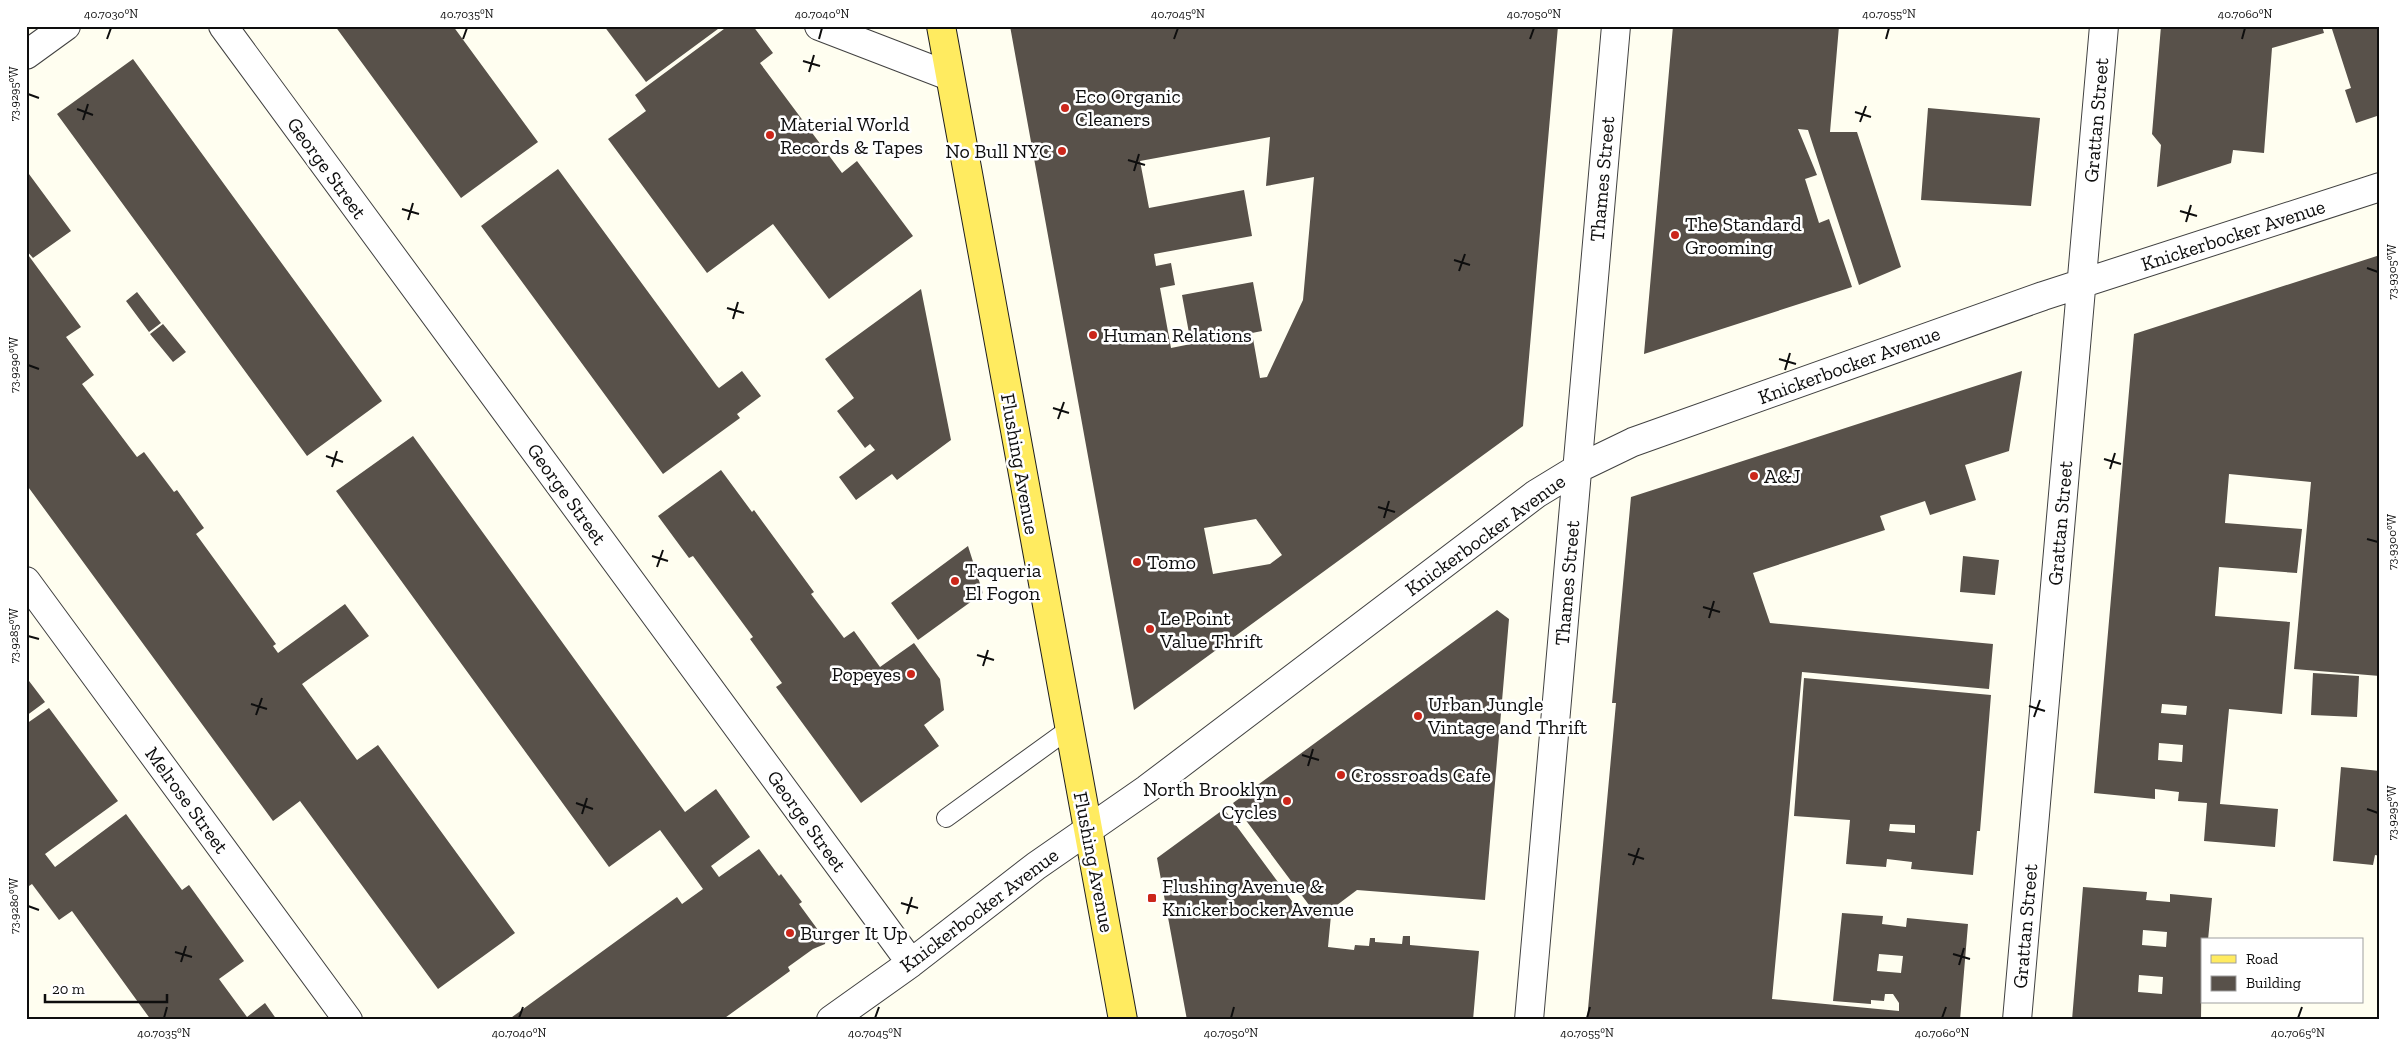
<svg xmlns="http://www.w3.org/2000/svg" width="2406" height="1046" font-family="'Zilla Slab',serif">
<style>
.building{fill:#58514a;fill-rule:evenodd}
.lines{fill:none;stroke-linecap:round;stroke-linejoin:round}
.service-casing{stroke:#414141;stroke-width:20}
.minor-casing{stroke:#414141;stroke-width:30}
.primary-casing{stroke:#1f1f1f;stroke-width:30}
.service{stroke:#fff;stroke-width:18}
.minor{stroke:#fff;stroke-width:28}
.primary{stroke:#ffeb60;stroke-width:28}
.ticks{fill:none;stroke:#0e0e0e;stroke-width:2}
.poi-dot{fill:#cb261a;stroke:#fff;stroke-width:2}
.labels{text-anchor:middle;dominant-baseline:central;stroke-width:5;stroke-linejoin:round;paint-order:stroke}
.poi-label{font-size:20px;fill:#0e0e0e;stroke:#fff;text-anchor:start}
.street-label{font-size:20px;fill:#0e0e0e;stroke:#fff}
.neatline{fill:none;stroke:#0e0e0e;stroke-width:2}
.ticks-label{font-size:12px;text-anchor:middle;fill:#0e0e0e}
</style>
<rect width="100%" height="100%" fill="#fffef0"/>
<path class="building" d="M335,26h118l85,116 -77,56z
M604,26h118l-76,56z
M728,26h25l20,27 -13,10 82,110 15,-12 56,75 -84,63 -56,-75 -66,49 -99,-134 38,-28 -11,-16z
M1010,26h548l-35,400 -389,284zM1270,137l-4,49 48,-9 -11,123 -36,77 -7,1 -8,-45 10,-2 -9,-49 -71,13 9,49 -20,4 -11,-60 15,-3 -4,-22 -15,3 -2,-12 98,-18 -8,-46 -95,18 -9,-47zM1256,519l26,36 -12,9 -57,10 -9,-46z
M1673,26h166l-9,106h27l44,135 -42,18 -51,-155 -10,-1 19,46 -12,4 14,44 10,-4 23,68 -208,67z
M2161,26h161l2,7 -52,15 -8,105 -31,-3 -2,13 -74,24 4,-42 -9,-11z
M2331,26h49v89l-24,8 -11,-33 6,-2z
M133,59l249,342 -75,55 -250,-342z
M1928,108l112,10 -9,88 -110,-6z
M558,169l159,217 2,2 23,-17 19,25 -24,18 3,4 -77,56 -182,-248z
M26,170l45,61 -38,27 -7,-8z
M26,252l55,75 -15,10 28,38 -12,9 55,73 7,-5 30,40 3,-2 27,38 -8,6 80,110 -3,2 5,7 67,-49 24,32 -67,48 55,76 21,-15 137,188 -77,56 -138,-188 -27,20 -247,-337z
M2380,255v421l-86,-7 17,-187 -82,-8 -4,49 77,6 -5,44 -78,-6 -4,49 75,6 -8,92 -53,-5 -9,95 58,5 -3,38 -71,-6 3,-38 -29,-2 1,-9 -24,-3v10l-61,-6 40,-459zM2162,704l25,2 -1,9 -25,-2zM2159,743l24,2 -1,17 -24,-2z
M921,289l30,151 -54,40 -5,-6 -36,26 -17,-23 36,-27 -5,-6 -5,4 -28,-37 17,-13 -29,-39z
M137,292l24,31 -12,9 -23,-31z
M163,324l23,28 -13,10 -23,-28z
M2022,371l-13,80 -44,14 11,35 -46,15 -5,-14 -45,15 5,14 -132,43 17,50 223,21 -4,45 -187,-17 -30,327 127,12v-8l-6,-9h-8l-1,7 -13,-1v4l-38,-3 9,-88 41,3 -1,8 24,3 1,-9 61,6 -8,96h-373l29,-317h-4l19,-206zM1879,954l24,2 -2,17 -24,-2z
M413,436l272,376 31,-23 34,48 -39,29 8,11 40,-28 20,27 2,-2 21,28 -3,2 19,26 8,7 -1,7 -12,5 -25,18 2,4 -68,49h-214l169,-123 5,7 21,-15 -43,-59 -51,37 -273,-376z
M721,470l31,42 2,-2 60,82 -3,2 33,44 10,-7 26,36 34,-24 26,36 4,31 -20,15 15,21 -78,57 -85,-116 6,-4 -32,-44 3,-2 -60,-81 -4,2 -31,-42z
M968,546l15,47 -65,47 -27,-37z
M1963,556l36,4 -4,35 -35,-3z
M1497,610l12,9 -24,281 -128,-10 -32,24 6,1 -3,32 26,3 1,-5 14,1 1,-8h5v4l27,2 1,-8h7v9l69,6 -6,69h-286l-30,-162 67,-49 76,103 15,1 -82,-110z
M2313,673l46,3 -2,41 -46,-2z
M26,677l19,25 -19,14z
M1804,678l187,17 -11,136h-3l-4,44 -62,-6 1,-7 -25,-3 -1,8 -40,-3 4,-44 -56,-4zM1890,824l25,1v8l-26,-2z
M49,708l69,93 -73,53 10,13 71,-53 56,76 7,-5 55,76 -25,18 28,38 18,-14 12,17h-126l-79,-109 -13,9 -27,-36 -6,4v-164z
M2341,767l39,4 -3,55h3v30l-5,-1 -2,10 -40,-4z
M2083,887l64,5 -1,8 24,2v-8l42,4 -4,42h-6l-1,80h-129zM2143,930l24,2 -1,15 -24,-2zM2139,975l24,2 -1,17 -24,-2z"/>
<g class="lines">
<g class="service-casing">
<path id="service" d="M946,818l123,-89"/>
</g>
<g class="minor-casing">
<path id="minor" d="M223,26l688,937
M819,26l130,50
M26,55l40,-29
M26,581l322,439
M831,1020l80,-57 125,-97 111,-77 389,-295 41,-25 56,-27 410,-146 337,-109
M1529,1020l87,-994
M2017,1020l87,-994"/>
</g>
<g class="primary-casing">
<path id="primary" d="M941,26l182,994"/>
</g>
<use href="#service" class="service"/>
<use href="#minor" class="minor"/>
<use href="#primary" class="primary"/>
</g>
<path class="ticks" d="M107,39l4,-11M463,39l4,-11M819,39l3,-11M1174,39l4,-11M1530,39l4,-11M1886,39l3,-11M2242,39l3,-11M803,61l17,5M809,72l5,-17M28,94l11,4M77,109l16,6M1855,112l16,5M83,120l5,-16M1860,122l6,-16M1128,160l17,5M1134,171l5,-17M402,209l17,5M2180,211l17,5M408,220l5,-17M2186,222l5,-17M1454,260l16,5M2367,268l11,4M1459,271l6,-17M727,308l17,5M733,319l5,-17M1779,359l17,5M28,365l11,4M1785,370l5,-17M1053,408l16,5M1058,419l6,-17M326,456l17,6M2104,459l17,5M332,467l5,-16M2110,469l5,-16M1378,507l17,5M1384,518l5,-17M2367,539l11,3M652,556l16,5M657,567l6,-17M1703,607l17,5M1709,618l5,-17M28,636l11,3M977,655l17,5M983,666l5,-16M251,704l16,5M2029,706l16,5M256,715l6,-17M2034,717l6,-17M1302,755l17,5M1308,766l5,-17M576,803l17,6M2367,809l11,4M582,814l5,-16M1628,854l16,5M1633,865l6,-17M901,903l17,5M28,906l11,4M907,914l5,-17M175,952l17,5M1953,954l17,5M181,962l5,-16M1959,965l5,-17M164,1018l3,-11M519,1018l4,-11M875,1018l4,-11M1231,1018l3,-11M1587,1018l3,-11M1942,1018l4,-11M2298,1018l4,-11"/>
<g class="poi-dot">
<circle cx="1065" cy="108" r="5"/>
<circle cx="770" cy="135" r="5"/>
<circle cx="1062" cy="151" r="5"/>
<circle cx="1675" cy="235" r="5"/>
<circle cx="1093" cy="335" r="5"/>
<circle cx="1754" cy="476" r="5"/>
<circle cx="1137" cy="562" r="5"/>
<circle cx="955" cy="581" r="5"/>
<circle cx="1150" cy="629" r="5"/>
<circle cx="911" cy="674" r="5"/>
<circle cx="1418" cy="716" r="5"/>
<circle cx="1341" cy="775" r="5"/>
<circle cx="1287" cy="801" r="5"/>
<rect x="1147" y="893" width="10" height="10" rx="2.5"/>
<circle cx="790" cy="933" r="5"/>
</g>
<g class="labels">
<g class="poi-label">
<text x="1075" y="96">Eco Organic<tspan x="1075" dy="23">Cleaners</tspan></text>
<text x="780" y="124">Material World<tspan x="780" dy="23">Records &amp; Tapes</tspan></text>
<text x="1052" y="151" text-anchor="end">No Bull NYC</text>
<text x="1685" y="224">The Standard<tspan x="1685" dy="23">Grooming</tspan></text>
<text x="1103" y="335">Human Relations</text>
<text x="1764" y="476">A&amp;J</text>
<text x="1147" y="562">Tomo</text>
<text x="965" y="570">Taqueria<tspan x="965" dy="23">El Fogon</tspan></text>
<text x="1160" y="618">Le Point<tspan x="1160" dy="23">Value Thrift</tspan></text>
<text x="901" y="674" text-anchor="end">Popeyes</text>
<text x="1428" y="704">Urban Jungle<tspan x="1428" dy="23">Vintage and Thrift</tspan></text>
<text x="1351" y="775">Crossroads Cafe</text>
<text x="1277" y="789" text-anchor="end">North Brooklyn<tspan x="1277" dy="23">Cycles</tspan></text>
<text x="1162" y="886">Flushing Avenue &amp;<tspan x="1162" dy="23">Knickerbocker Avenue</tspan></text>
<text x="800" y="933">Burger It Up</text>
</g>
<g class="street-label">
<text transform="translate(2096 120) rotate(-85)">Grattan Street</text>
<text transform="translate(327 168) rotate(54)">George Street</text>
<text transform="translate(1602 179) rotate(-85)">Thames Street</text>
<text transform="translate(2233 235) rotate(-18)">Knickerbocker Avenue</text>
<text transform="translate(1849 365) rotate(-20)">Knickerbocker Avenue</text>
<text transform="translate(1020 464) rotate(80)">Flushing Avenue</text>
<text transform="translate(567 494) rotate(54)">George Street</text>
<text transform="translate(2060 523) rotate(-85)">Grattan Street</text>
<text transform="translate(1485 535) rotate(-36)">Knickerbocker Avenue</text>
<text transform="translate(1567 583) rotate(-85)">Thames Street</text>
<text transform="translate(187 800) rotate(54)">Melrose Street</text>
<text transform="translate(807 821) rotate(54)">George Street</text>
<text transform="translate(1094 862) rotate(79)">Flushing Avenue</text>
<text transform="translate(979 910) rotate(-37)">Knickerbocker Avenue</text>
<text transform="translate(2025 926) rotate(-85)">Grattan Street</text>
</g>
</g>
<rect width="2406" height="1046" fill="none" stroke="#ffffff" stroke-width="55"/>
<rect x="2201" y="938" width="162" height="65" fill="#ffffff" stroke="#9f9f9f"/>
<rect x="2211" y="955" width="25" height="8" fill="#ffeb60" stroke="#9f9f9f"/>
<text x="2246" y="964" font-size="15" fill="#0e0e0e">Road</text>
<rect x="2211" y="976" width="25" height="15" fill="#58514a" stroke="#9f9f9f"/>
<text x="2246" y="988" font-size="15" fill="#0e0e0e">Building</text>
<path d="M45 994v8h122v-8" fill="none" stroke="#0e0e0e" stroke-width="2.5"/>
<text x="52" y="994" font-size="15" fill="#0e0e0e" stroke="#ffffff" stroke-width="4" paint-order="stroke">20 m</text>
<rect x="28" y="28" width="2350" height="990" class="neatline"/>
<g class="ticks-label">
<text x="111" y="18">40.7030°N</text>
<text x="467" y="18">40.7035°N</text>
<text x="822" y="18">40.7040°N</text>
<text x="1178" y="18">40.7045°N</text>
<text x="1534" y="18">40.7050°N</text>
<text x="1889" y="18">40.7055°N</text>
<text x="2245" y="18">40.7060°N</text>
<text transform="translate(14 94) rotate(-90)" y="4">73.9295°W</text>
<text transform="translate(2392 272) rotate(-90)" y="4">73.9305°W</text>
<text transform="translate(14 365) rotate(-90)" y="4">73.9290°W</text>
<text transform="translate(2392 542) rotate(-90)" y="4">73.9300°W</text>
<text transform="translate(14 636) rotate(-90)" y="4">73.9285°W</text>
<text transform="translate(2392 813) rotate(-90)" y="4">73.9295°W</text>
<text transform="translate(14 906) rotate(-90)" y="4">73.9280°W</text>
<text x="164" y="1037">40.7035°N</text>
<text x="519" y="1037">40.7040°N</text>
<text x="875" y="1037">40.7045°N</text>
<text x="1231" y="1037">40.7050°N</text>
<text x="1587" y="1037">40.7055°N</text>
<text x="1942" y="1037">40.7060°N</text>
<text x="2298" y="1037">40.7065°N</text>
</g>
</svg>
